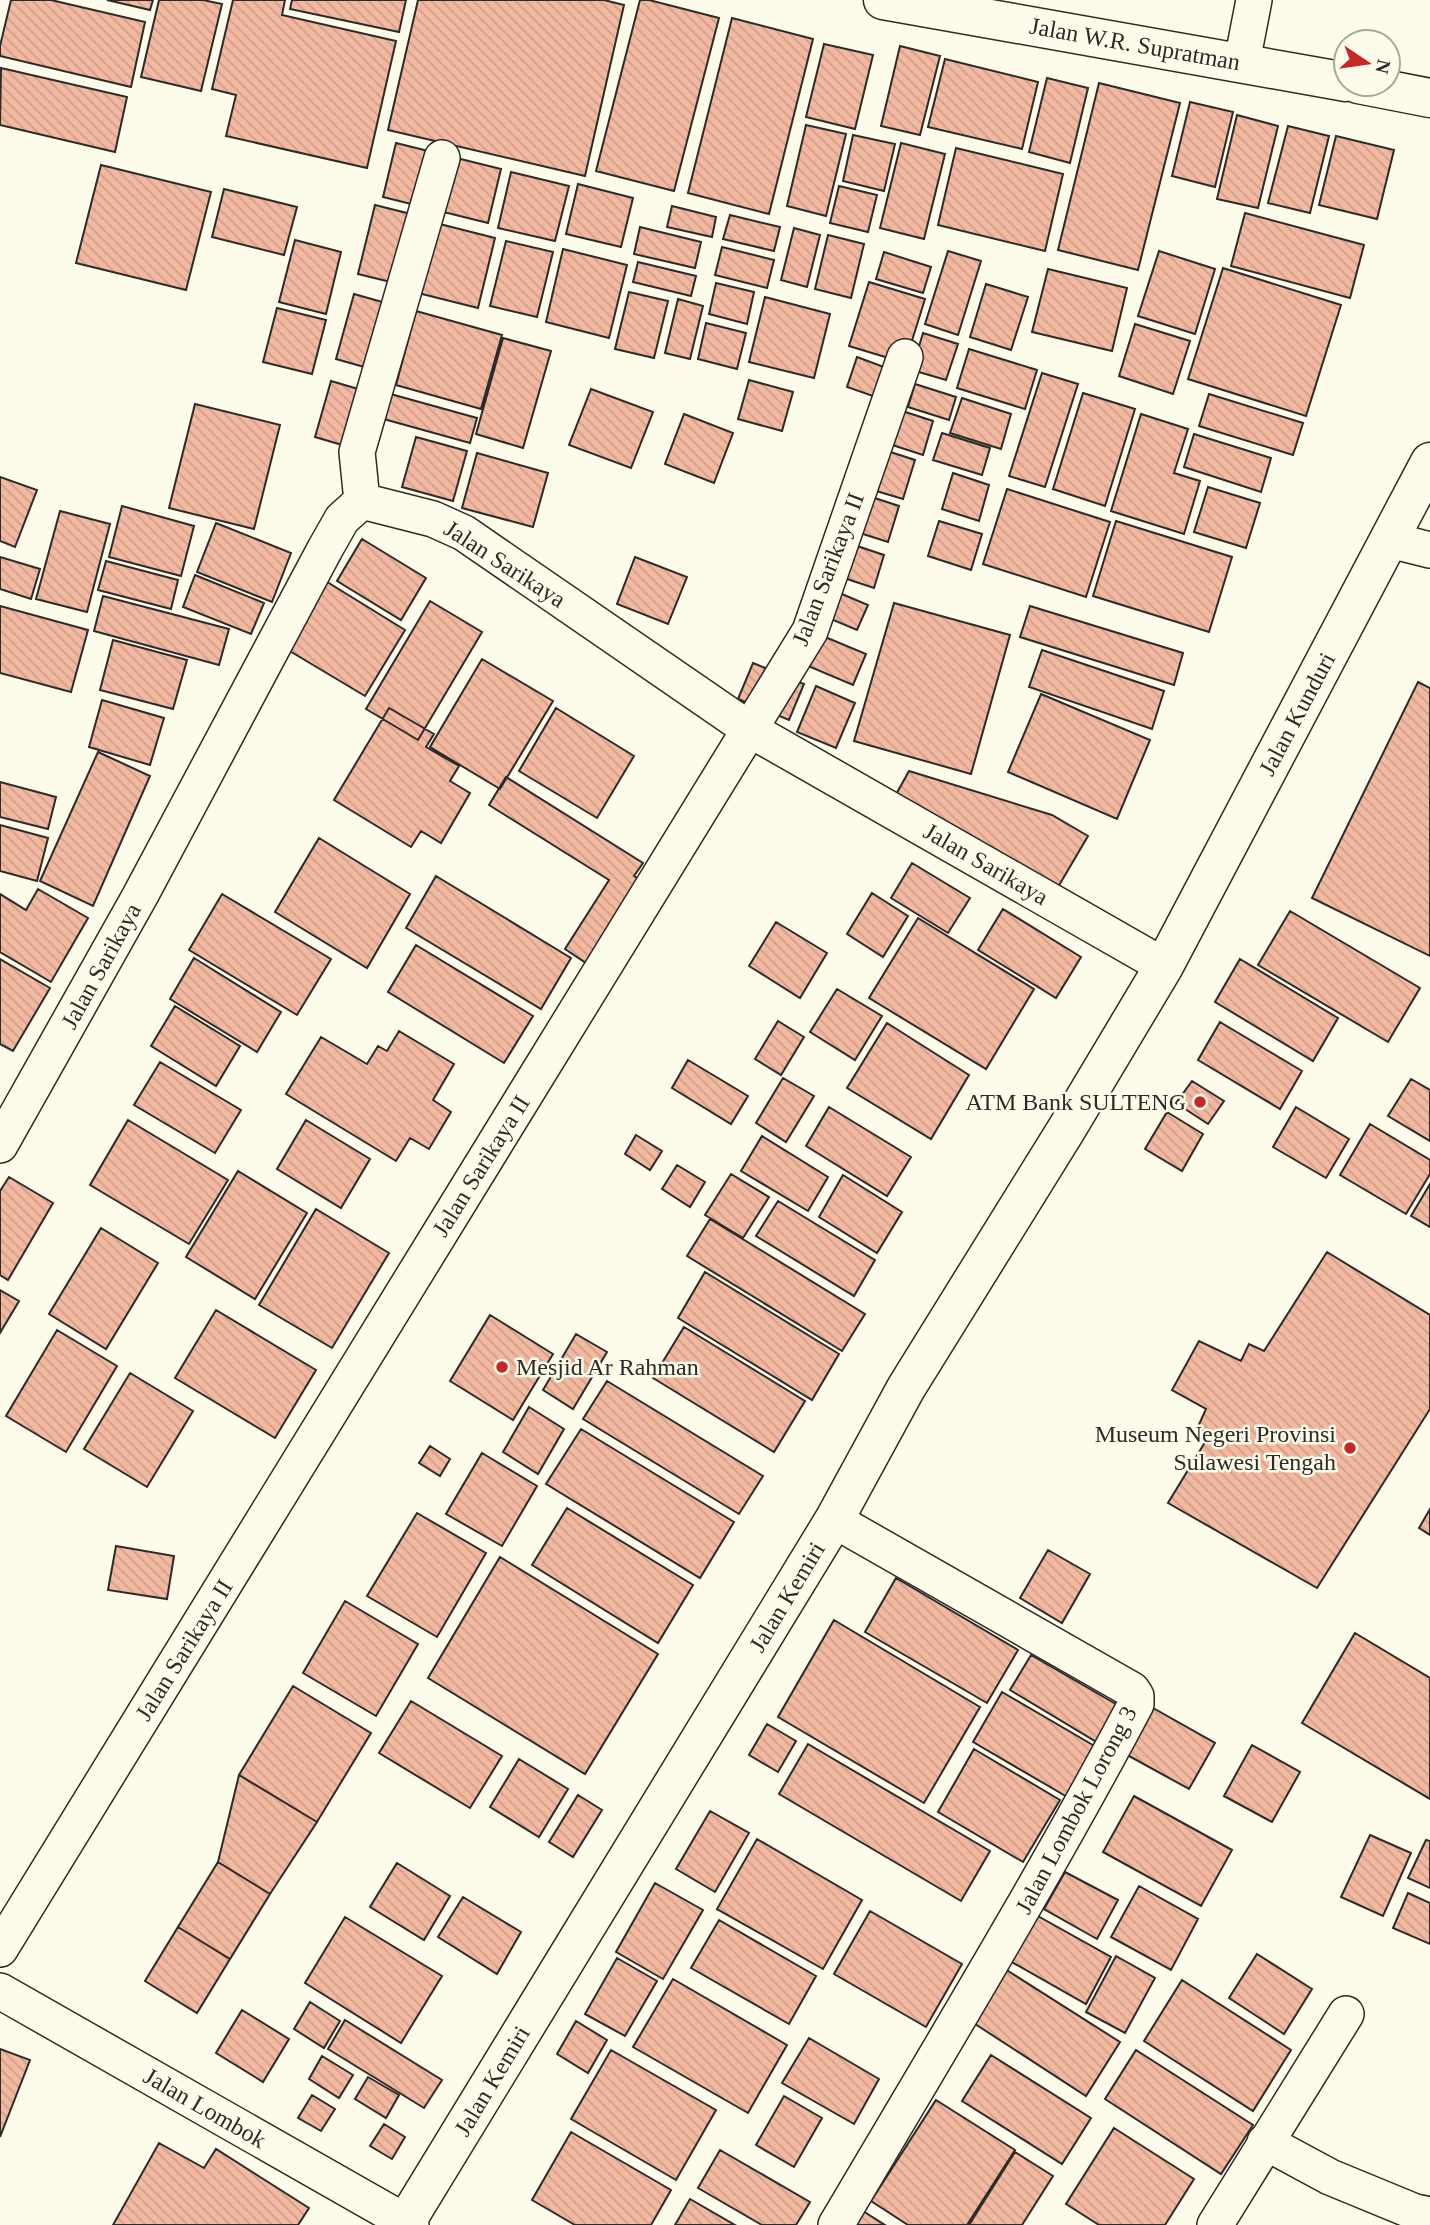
<svg xmlns="http://www.w3.org/2000/svg" width="1430" height="2225" font-family="'Times New Roman',serif">
<style>
.building{fill:url(#building-back-hatch);stroke:#2b2b2b;stroke-width:2}
.lines{fill:none;stroke-linecap:round;stroke-linejoin:round}
.street-casing{stroke:#2b2b2b;stroke-width:38}
.secondary-casing{stroke:#2b2b2b;stroke-width:41}
.street{stroke:#fdfbea;stroke-width:35}
.secondary{stroke:#fdfbea;stroke-width:38}
.poi-dot{fill:#c62828;stroke:#fdfbea;stroke-width:2.5}
.labels{text-anchor:middle;dominant-baseline:central;stroke-width:5;stroke-linejoin:round;paint-order:stroke}
.street-label{font-size:24px;fill:#2b2b2b;stroke:#fdfbea}
.poi-label{font-size:24px;fill:#2b2b2b;stroke:#fdfbea;text-anchor:end}
</style>
<defs>
<pattern id="building-back-hatch" width="6" height="6" patternUnits="userSpaceOnUse" patternTransform="scale(1.75)"><rect width="6" height="6" fill="#f2b8a0"/><path d="M-1 5l2 2M0 0l6 6M5-1l2 2" fill="none" stroke="#d09e8a"/></pattern>
</defs>
<rect width="100%" height="100%" fill="#fdfbea"/>
<path class="building" d="M11,0h40l94,22 -14,65 -131,-31v-10z
M107,0h46l-3,10z
M159,0h44l19,4 -21,87 -60,-14z
M233,0h52l-3,15 114,26 -29,127 -141,-32 10,-41 -24,-6z
M292,0h114l-7,32 -109,-23z
M418,0h186l20,5 -39,171 -197,-46z
M640,0h9l70,18 -45,173 -78,-20z
M732,18l81,21 -44,175 -81,-21z
M824,44l49,11 -18,74 -49,-12z
M900,46l40,10 -20,79 -39,-9z
M945,59l93,23 -16,67 -94,-22z
M1,68l126,29 -12,55 -115,-27z
M1047,78l41,10 -18,75 -41,-11z
M1099,83l81,20 -42,167 -80,-20z
M1190,102l43,10 -18,75 -43,-11z
M1237,115l41,11 -20,82 -41,-9z
M806,125l40,9 -20,82 -39,-10z
M1288,126l41,10 -19,77 -42,-10z
M853,135l42,9 -11,47 -41,-10z
M1336,136l58,14 -17,69 -58,-14z
M396,143l105,26 -13,54 -105,-26z
M901,143l44,11 -21,85 -44,-11z
M956,148l107,26 -18,77 -107,-26z
M101,165l110,27 -25,98 -110,-27z
M511,172l58,14 -14,55 -57,-13z
M578,184l55,14 -12,49 -55,-13z
M839,186l38,9 -9,37 -38,-9z
M224,189l73,18 -13,48 -72,-18z
M375,205l52,13 -16,69 -53,-13z
M672,206l44,11 -4,20 -45,-10z
M1245,213l119,32 -14,53 -119,-32z
M730,215l50,12 -6,24 -51,-12z
M432,222l63,16 -17,70 -64,-16z
M640,227l61,15 -6,26 -61,-14z
M794,228l26,7 -13,52 -26,-7z
M828,235l36,9 -13,54 -36,-9z
M295,240l46,12 -15,62 -47,-12z
M506,241l47,11 -16,65 -47,-11z
M722,247l52,13 -7,28 -52,-13z
M563,249l64,16 -18,73 -63,-16z
M948,251l33,10 -23,74 -33,-11z
M1159,251l56,18 -20,65 -57,-18z
M884,252l47,15 -8,26 -47,-14z
M638,262l58,14 -5,20 -58,-14z
M1223,268l118,37 -35,111 -118,-37z
M1048,269l79,19 -15,63 -80,-19z
M869,282l56,17 -20,64 -56,-17z
M716,283l38,9 -7,32 -38,-10z
M986,284l42,13 -17,53 -41,-13z
M629,292l39,9 -14,57 -39,-9z
M354,294l60,17 -18,65 -60,-17z
M765,297l65,17 -16,64 -65,-16z
M678,299l25,7 -13,53 -25,-6z
M277,308l49,12 -14,54 -49,-12z
M416,311l86,24 -21,74 -85,-24z
M706,323l40,10 -9,36 -39,-10z
M1135,324l55,17 -17,53 -54,-18z
M923,333l35,11 -12,36 -34,-10z
M503,338l48,13 -28,97 -47,-14z
M969,349l68,21 -12,39 -68,-21z
M857,357l43,16 -10,29 -43,-15z
M1042,373l36,11 -33,103 -36,-11z
M749,380l44,12 -11,39 -44,-12z
M331,381l51,15 -16,56 -51,-15z
M915,384l41,13 -7,23 -41,-13z
M591,389l62,23 -22,56 -62,-23z
M387,393l90,25 -7,25 -90,-25z
M1083,393l52,16 -30,97 -52,-17z
M1209,394l94,29 -10,32 -94,-29z
M962,398l49,16 -10,35 -51,-16z
M195,404l85,21 -26,104 -85,-21z
M887,406l46,15 -10,34 -46,-15z
M684,414l49,19 -19,50 -49,-19z
M1141,414l47,15 -14,44 26,8 -16,53 -73,-23z
M942,433l48,15 -8,27 -49,-15z
M1194,434l77,24 -10,34 -77,-25z
M416,437l51,14 -14,50 -51,-14z
M875,447l40,13 -12,39 -40,-12z
M477,453l71,20 -15,54 -71,-19z
M953,473l36,12 -10,36 -37,-12z
M0,477l37,13 -22,57 -15,-6z
M1208,487l52,16 -14,45 -52,-16z
M847,489l52,17 -11,36 -53,-17z
M1007,489l103,33 -24,75 -103,-33z
M122,506l72,20 -13,50 -72,-19z
M60,511l50,13 -23,88 -51,-13z
M939,521l43,13 -11,36 -43,-14z
M1116,521l116,36 -23,75 -116,-36z
M216,523l75,30 -19,49 -75,-30z
M362,539l64,39 -25,42 -64,-39z
M839,540l45,15 -10,33 -45,-15z
M0,557l40,12 -9,30 -31,-10z
M635,557l52,20 -19,47 -51,-20z
M106,561l72,19 -7,29 -73,-19z
M195,575l69,28 -13,31 -68,-27z
M324,580l81,50 -40,66 -82,-49z
M811,581l57,24 -11,25 -57,-24z
M103,596l126,33 -10,36 -125,-34z
M430,601l52,31 -64,108 -52,-31z
M894,603l116,32 -39,139 -117,-33z
M0,606l88,24 -17,62 -71,-19z
M1030,606l153,47 -9,32 -154,-48z
M806,629l60,25 -13,31 -59,-25z
M113,640l74,20 -14,49 -73,-19z
M1042,650l122,41 -12,38 -123,-42z
M482,659l71,42 -53,88 -70,-42z
M753,663l51,21 -15,36 -51,-21z
M1418,682l12,6v268l-118,-58z
M816,686l39,17 -19,45 -39,-16z
M1041,694l109,46 -33,79 -109,-47z
M102,700l62,18 -14,47 -61,-18z
M389,708l45,26 -8,13 33,19 -9,15 20,12 -29,50 -20,-12 -10,16 -77,-47z
M556,708l78,48 -37,62 -78,-47z
M98,752l52,24 -57,130 -53,-25z
M909,771l143,44 36,21 -34,58 -161,-94z
M506,777l137,86 -9,13 8,5 -53,84 -24,-16 44,-69 -120,-75z
M0,782l56,15 -8,32 -48,-12z
M0,825l48,13 -11,43 -37,-10z
M319,838l91,56 -43,74 -92,-56z
M912,863l58,35 -22,35 -57,-35z
M436,876l135,82 -30,51 -135,-81z
M38,889l50,29 -37,64 -51,-30v-58l26,16z
M872,893l36,23 -25,41 -36,-23z
M222,894l109,65 -34,56 -108,-65z
M1003,909l78,48 -25,41 -78,-48z
M1290,911l130,77 -32,54 -130,-77z
M918,918l116,71 -48,80 -117,-71z
M776,922l51,31 -27,45 -51,-32z
M416,945l117,71 -29,47 -116,-71z
M194,958l87,54 -24,40 -87,-53z
M0,959l50,29 -37,63 -13,-7z
M1240,959l98,59 -25,43 -98,-59z
M837,989l45,27 -27,44 -45,-28z
M175,1006l65,40 -24,40 -65,-40z
M778,1021l26,16 -23,38 -26,-16z
M1220,1022l82,49 -22,38 -82,-49z
M887,1023l82,52 -38,64 -84,-51z
M399,1031l55,33 -21,36 18,12 -22,37 -19,-11 -14,23 -110,-67 35,-57 46,27 11,-18 9,5z
M688,1060l60,36 -17,28 -59,-36z
M160,1062l81,48 -26,43 -81,-48z
M783,1078l31,18 -28,46 -30,-19z
M1411,1079l19,11v51l-42,-25z
M1192,1081l32,20 -16,23 -32,-21z
M829,1107l82,50 -24,39 -81,-50z
M1296,1107l53,32 -23,39 -53,-31z
M1167,1112l36,22 -21,37 -37,-22z
M128,1120l100,60 -39,64 -99,-59z
M306,1120l64,39 -29,49 -64,-39z
M1370,1124l60,36v14l-24,40 -66,-39z
M636,1135l26,16 -12,19 -25,-16z
M762,1136l66,41 -20,34 -67,-40z
M677,1165l28,17 -15,25 -28,-18z
M238,1171l69,42 -52,86 -69,-42z
M731,1174l38,23 -26,41 -38,-23z
M843,1175l59,37 -25,41 -58,-36z
M9,1177l44,26 -45,77 -8,-5v-84z
M1430,1184v43l-19,-11z
M778,1201l97,59 -21,36 -98,-60z
M316,1209l73,44 -57,95 -73,-43z
M710,1219l155,95 -23,37 -155,-95z
M101,1228l57,35 -52,86 -57,-35z
M1327,1252l103,63v94l-113,179 -149,-85 42,-69 -13,-5 9,-20 -34,-19 27,-49 42,20 8,-17 15,7z
M705,1272l134,82 -27,46 -134,-82z
M0,1290l19,11 -19,32z
M216,1310l100,60 -41,68 -100,-60z
M490,1315l63,39 -40,66 -63,-39z
M684,1327l121,74 -31,51 -121,-74z
M57,1330l60,36 -51,86 -60,-36z
M576,1334l31,18 -34,57 -30,-19z
M130,1373l63,38 -46,76 -63,-38z
M607,1381l156,95 -24,38 -156,-95z
M529,1407l35,22 -26,45 -35,-22z
M581,1429l153,93 -34,56 -154,-94z
M430,1446l20,13 -10,17 -21,-13z
M482,1453l55,33 -35,60 -56,-32z
M567,1508l126,77 -35,58 -126,-78z
M1430,1509v26l-11,-7z
M417,1513l69,40 -49,84 -70,-41z
M116,1546l58,10 -7,43 -59,-9z
M1048,1550l42,24 -28,49 -42,-25z
M500,1557l158,97 -73,120 -157,-96z
M896,1578l122,72 -31,53 -122,-71z
M345,1601l73,43 -42,72 -73,-43z
M834,1620l146,87 -56,96 -146,-86z
M1355,1633l75,45v121l-128,-76z
M1031,1655l90,52 -21,37 -90,-54z
M293,1686l78,47 -54,89 -78,-47z
M1002,1692l96,56 -29,50 -96,-56z
M411,1701l91,55 -32,52 -91,-55z
M1146,1704l69,39 -26,46 -69,-38z
M767,1724l29,17 -18,31 -29,-17z
M808,1744l182,107 -29,50 -182,-107z
M1252,1745l48,27 -28,50 -48,-26z
M974,1749l86,51 -37,62 -85,-50z
M519,1759l49,30 -29,48 -49,-30z
M239,1775l78,47 -47,72 -52,-32z
M578,1795l24,15 -29,47 -24,-15z
M1134,1796l98,54 -31,56 -98,-54z
M710,1811l39,22 -34,59 -39,-23z
M1370,1835l41,18 -28,63 -42,-19z
M757,1839l105,61 -39,69 -106,-60z
M1426,1840l4,1v47l-22,-10z
M218,1862l52,32 -40,65 -52,-32z
M397,1863l53,33 -26,44 -54,-33z
M1065,1872l53,28 -21,39 -53,-30z
M655,1883l48,27 -40,69 -47,-27z
M1139,1886l59,33 -27,51 -60,-33z
M1408,1893l22,10v41l-37,-16z
M463,1897l58,35 -24,42 -59,-37z
M870,1911l92,53 -36,63 -92,-53z
M1036,1915l75,42 -25,47 -76,-43z
M345,1917l97,59 -41,67 -96,-60z
M719,1920l97,56 -27,48 -98,-56z
M178,1927l52,32 -33,54 -52,-32z
M1257,1954l55,35 -28,45 -55,-36z
M1116,1956l39,22 -30,55 -39,-21z
M617,1958l40,23 -32,55 -40,-22z
M1005,1969l115,73 -34,54 -114,-74z
M673,1979l114,66 -39,68 -115,-66z
M1182,1980l109,70 -38,61 -109,-70z
M310,2002l30,19 -16,27 -30,-19z
M242,2010l47,29 -26,43 -47,-29z
M345,2020l97,60 -18,28 -96,-59z
M576,2021l31,19 -19,33 -31,-19z
M809,2038l70,41 -25,45 -72,-41z
M0,2049l30,11 -30,77z
M611,2050l105,60 -40,70 -105,-61z
M1136,2050l117,75 -32,49 -116,-75z
M991,2055l100,63 -29,46 -100,-63z
M322,2056l31,19 -14,23 -30,-19z
M368,2077l31,18 -13,23 -31,-19z
M312,2095l23,14 -14,22 -23,-13z
M784,2096l38,22 -28,49 -38,-22z
M936,2100l79,50 -48,75h-59l-37,-24z
M384,2124l21,13 -13,22 -22,-13z
M1114,2128l80,51 -29,46h-66l-33,-21z
M571,2132l100,58 -20,35h-76l-43,-25z
M159,2143l45,25 12,-19 93,59 -11,17h-185z
M720,2150l90,52 -14,23h-34l-64,-37z
M1015,2152l38,24 -31,49h-53z
M690,2199l45,26h-60z
M855,2206l30,19h-42z"/>
<g class="lines">
<g class="street-casing">
<path id="street" d="M1242,62l12,-62
M362,501l-5,-49 85,-294
M1390,540l40,10
M0,1145l140,-249 185,-347 17,-30 20,-18 71,18 31,14 285,196 415,237
M834,1520l298,170 4,6v8c-94,177 -198,348 -300,521
M0,1949l810,-1318 95,-274
M0,1991l411,234
M1265,2142l65,35 85,35 15,3
M1215,2225l131,-211"/>
</g>
<g class="secondary-casing">
<path id="secondary" d="M883,0l463,82
M1358,84l72,14
M404,2225l430,-705 72,-132 160,-258 98,-164 266,-504"/>
</g>
<use href="#street" class="street"/>
<use href="#secondary" class="secondary"/>
</g>
<g class="poi-dot">
<circle cx="1200" cy="1102" r="7"/>
<circle cx="502" cy="1367" r="7"/>
<circle cx="1350" cy="1448" r="7"/>
</g>
<g class="labels">
<g class="street-label">
<text transform="translate(1135 44) rotate(10)">Jalan W.R. Supratman</text>
<text transform="translate(505 564) rotate(33)">Jalan Sarikaya</text>
<text transform="translate(828 569) rotate(-69)">Jalan Sarikaya II</text>
<text transform="translate(1297 714) rotate(-62)">Jalan Kunduri</text>
<text transform="translate(986 864) rotate(30)">Jalan Sarikaya</text>
<text transform="translate(101 966) rotate(-61)">Jalan Sarikaya</text>
<text transform="translate(481 1166) rotate(-58)">Jalan Sarikaya II</text>
<text transform="translate(787 1597) rotate(-59)">Jalan Kemiri</text>
<text transform="translate(184 1650) rotate(-58)">Jalan Sarikaya II</text>
<text transform="translate(1076 1810) rotate(-62)">Jalan Lombok Lorong 3</text>
<text transform="translate(492 2081) rotate(-59)">Jalan Kemiri</text>
<text transform="translate(205 2108) rotate(30)">Jalan Lombok</text>
</g>
<g class="poi-label">
<text x="1186" y="1102">ATM Bank SULTENG</text>
<text x="516" y="1367" text-anchor="start">Mesjid Ar Rahman</text>
<text x="1336" y="1434">Museum Negeri Provinsi<tspan x="1336" dy="28">Sulawesi Tengah</tspan></text>
</g>
</g>
<g transform="translate(1367 63) rotate(103)"><circle r="33" fill="#fdfbea" stroke="#a9a89e" stroke-width="2"/>
<path d="M0-5L12 26L0 18L-12 26Z" fill="#c62828"/>
<text y="-10" font-size="19" font-weight="bold" text-anchor="middle" fill="#2b2b2b">N</text>
</g>
</svg>
